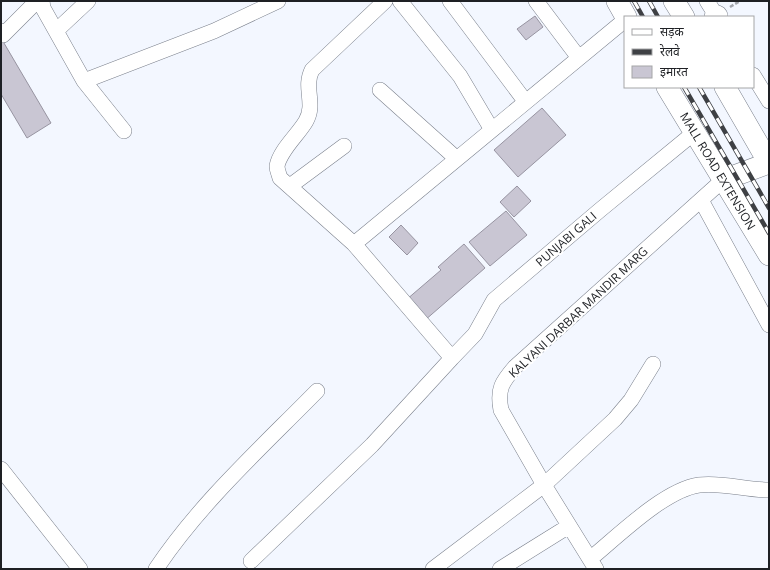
<svg xmlns="http://www.w3.org/2000/svg" width="770" height="570" font-family="'Open Sans','Noto Sans Devanagari',sans-serif">
<style>
.building{fill:#c9c6d3;stroke:#9794a1}
.lines{fill:none;stroke-linecap:round;stroke-linejoin:round}
.street-casing{stroke:#7b808c;stroke-width:16}
.secondary-casing{stroke:#7b808c;stroke-width:22}
.path{stroke:#a2a5ac;stroke-width:2.5;stroke-dasharray:4 2;stroke-linecap:butt}
.street{stroke:#fff;stroke-width:15}
.secondary{stroke:#fff;stroke-width:21}
.rail-casing{stroke:#3e4044;stroke-width:4.5}
.rail{stroke:#fff;stroke-width:3;stroke-dasharray:9;stroke-linecap:butt}
.labels{text-anchor:middle;dominant-baseline:central;stroke-width:4;stroke-linejoin:round;paint-order:stroke}
.street-label{font-size:12px;fill:#1e2024;stroke:#fff}
</style>
<rect width="100%" height="100%" fill="#f3f7ff"/>
<path class="building" d="M535,16l8,11 -17,13 -9,-11z
M1,38l50,85 -24,15 -26,-44z
M542,108l24,27 -48,42 -24,-27z
M517,186l14,15 -17,16 -14,-15z
M506,211l21,24 -37,31 -21,-24z
M401,225l17,18 -11,12 -18,-18z
M464,244l21,24 -61,53 -18,-21 35,-30 -3,-3z"/>
<g class="lines">
<g class="street-casing">
<path id="street" d="M42,1l1,7 41,73 130,-50 64,-30
M400,1l60,75 32,54
M450,1l75,100
M536,1l43,57
M707,1l10,16
M57,30l31,-29
M1,31l2,4 34,-34
M753,75l16,26
M84,81l40,50
M380,90l77,69
M290,186l54,-40
M701,200l68,125
M354,244l-74,-66c-1,-4 -3,-8 -3,-12 3,-16 21,-31 29,-45 10,-18 -3,-33 6,-51l73,-69
M452,358l23,-24 19,-34 106,-90 95,-78
M1,469l79,100
M590,559c27,-22 74,-69 109,-74 23,-3 46,5 70,5
M251,561l121,-116 80,-87 -98,-114 271,-224
M156,569c44,-66 105,-121 161,-178
M433,569l111,-84 71,-66 16,-19 22,-36
M500,569l69,-43
M596,569l-52,-84 -43,-75c-4,-21 1,-28 14,-43l208,-187"/>
</g>
<g class="secondary-casing">
<path id="secondary" d="M617,1l9,16
M674,1l10,16
M715,17l2,-1
M667,87l102,168
M725,87l44,76
M723,180l46,-17"/>
</g>
<path class="path" d="M730,7l10,-6"/>
<use href="#street" class="street"/>
<use href="#secondary" class="secondary"/>
<g class="rail-casing">
<path id="rail" d="M634,1l9,16
M649,1l9,16
M684,87l85,146
M699,87l70,121"/>
</g>
<use href="#rail" class="rail"/>
</g>
<g class="labels">
<g class="street-label">
<text transform="translate(718 171) rotate(59)">MALL ROAD EXTENSION</text>
<text transform="translate(566 239) rotate(-41)">PUNJABI GALI</text>
<text transform="translate(578 312) rotate(-43)">KALYANI DARBAR MANDIR MARG</text>
</g>
</g>
<rect width="770" height="570" fill="none" stroke="#1e2024" stroke-width="4"/>
<rect x="624" y="16" width="130" height="72" fill="#ffffff" stroke="#a5a6a7"/>
<rect x="632" y="29" width="20" height="6" fill="#ffffff" stroke="#a5a6a7"/>
<text x="660" y="36" font-size="12" fill="#1e2024">सड़क</text>
<rect x="632" y="49" width="20" height="6" fill="#3e4044" stroke="#a5a6a7"/>
<text x="660" y="56" font-size="12" fill="#1e2024">रेलवे</text>
<rect x="632" y="66" width="20" height="12" fill="#c9c6d3" stroke="#a5a6a7"/>
<text x="660" y="76" font-size="12" fill="#1e2024">इमारत</text>
</svg>
